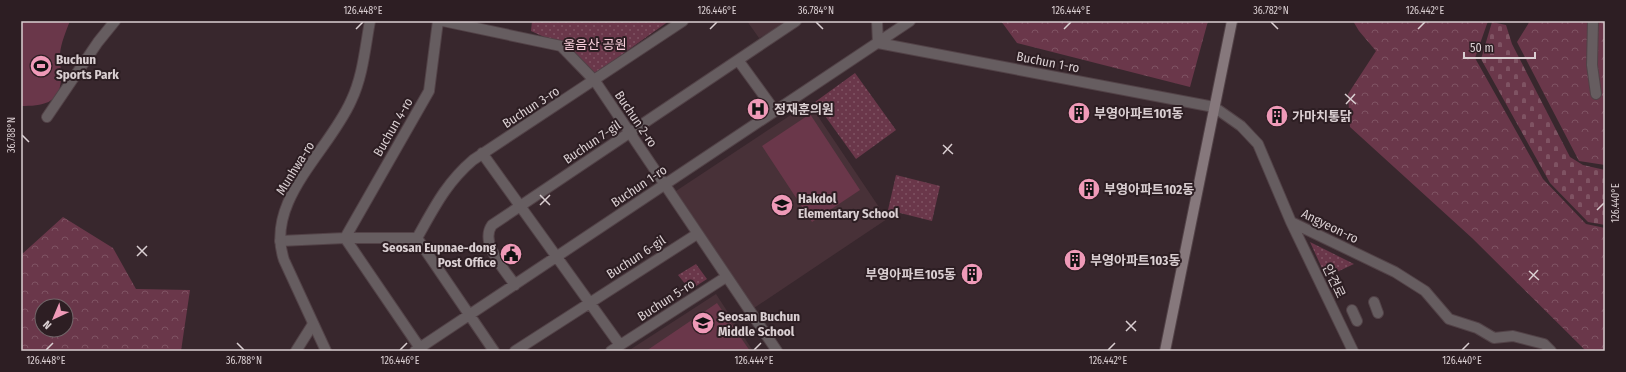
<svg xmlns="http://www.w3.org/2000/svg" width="1626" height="372" font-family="'Fira Sans Condensed','Noto Sans KR',sans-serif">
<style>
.built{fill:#483138}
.green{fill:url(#green-dots)}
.forest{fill:url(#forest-crowns);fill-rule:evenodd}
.cemetery{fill:url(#cemetery-stones)}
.pitch{fill:#6a374a}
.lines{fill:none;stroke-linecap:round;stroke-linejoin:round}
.minor-casing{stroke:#524247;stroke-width:12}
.tertiary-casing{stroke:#524247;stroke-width:12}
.secondary-casing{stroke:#524247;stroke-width:12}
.minor{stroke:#665d60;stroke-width:10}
.tertiary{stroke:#665d60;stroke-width:10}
.secondary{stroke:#86787c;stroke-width:10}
.ticks{fill:none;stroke:#dacfd2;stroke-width:1.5}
.labels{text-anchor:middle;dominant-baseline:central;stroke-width:4;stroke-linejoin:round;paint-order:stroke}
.park-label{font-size:13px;fill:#fbd0dd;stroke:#2d1e23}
.poi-label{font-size:13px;font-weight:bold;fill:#dacfd2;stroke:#2d1e23;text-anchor:start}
.street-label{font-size:13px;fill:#dacfd2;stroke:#2d1e23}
.neatline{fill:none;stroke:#dacfd2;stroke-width:1.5}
.ticks-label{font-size:10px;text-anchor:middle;fill:#dacfd2}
</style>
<defs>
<pattern id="green-dots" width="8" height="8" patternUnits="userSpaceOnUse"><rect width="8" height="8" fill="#6a374a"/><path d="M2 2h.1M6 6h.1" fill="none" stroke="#7f5363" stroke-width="1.8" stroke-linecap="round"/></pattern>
<pattern id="forest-crowns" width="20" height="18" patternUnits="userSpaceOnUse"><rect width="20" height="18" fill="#6a374a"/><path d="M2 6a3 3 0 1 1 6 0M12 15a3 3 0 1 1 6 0" fill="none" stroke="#7f5363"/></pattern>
<pattern id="cemetery-stones" width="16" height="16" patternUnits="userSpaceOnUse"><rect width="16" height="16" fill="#6a374a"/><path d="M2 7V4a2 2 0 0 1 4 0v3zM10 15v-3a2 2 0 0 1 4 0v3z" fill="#7f5363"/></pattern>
</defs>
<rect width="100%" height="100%" fill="#38272d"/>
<path class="built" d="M747,21h42l-30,17z
M809,103l78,116 -133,89 -78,-117z
M716,294l37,57h-125z"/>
<path class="green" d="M532,21h137l-76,54 -27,-28 -35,-16z
M855,73l41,57 -40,29 -41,-57z
M896,175l44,11 -8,35 -44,-11z
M1310,242l44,22 -28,13z
M696,264l11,15 -17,11 -12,-15z"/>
<path class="forest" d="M1001,21h207l-18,66 -173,-44z
M1353,21h135l-13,37 68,121 43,45 19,4v123h-19l-114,-113 -122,-111 -2,-33 28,-43 -17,-20z
M1530,21h75v144l-26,-4 -62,-119z
M63,217l50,31 23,41 54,1 -9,61h-160v-96zM42,306h24v24h-24z"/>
<path class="cemetery" d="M1492,22l14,3 6,19 58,113 13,8 22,5v55l-17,-3 -38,-39 -69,-124z"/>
<path class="pitch" d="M21,21h49c-4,10 -9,22 -10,33 -1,8 2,16 1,25 -1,25 -19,27 -40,27z
M810,114l50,76 -48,32 -50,-76z
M717,303l33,48h-104z"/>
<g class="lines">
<g class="minor-casing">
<path id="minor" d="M443,21l118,25 34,35 182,270
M877,21l1,22
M1593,21l-1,44 4,29
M878,43l336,64 27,19 17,18 33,78 62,129
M738,60l37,51
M47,117l51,-75 17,-21
M482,153l138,192
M1291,222l104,50 30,19 24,28 28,9 17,10 19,-2 31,8 7,7
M280,241l65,-3h72
M515,285c-10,-15 -36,-42 -23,-60l304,-204
M1374,302l4,11
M1352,310l5,11
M296,351l17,-27
M415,351l495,-330
M422,351l-77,-113 84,-147 9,-70
M494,351l-77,-113c17,-30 29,-55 56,-78l210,-139
M515,351l182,-117
M611,351l115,-74"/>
</g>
<g class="tertiary-casing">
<path id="tertiary" d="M326,351l-42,-91c-20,-59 45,-109 67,-159 12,-25 14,-53 19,-80"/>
</g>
<g class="secondary-casing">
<path id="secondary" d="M1165,351l67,-330"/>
</g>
<use href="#minor" class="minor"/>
<use href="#tertiary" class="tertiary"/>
<use href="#secondary" class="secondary"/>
</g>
<path class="ticks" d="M816,22l7,7M1271,22l7,7M356,29l7,-7M710,29l7,-7M1064,29l7,-7M1418,29l7,-7M1345,94l11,10M1346,104l9,-10M22,135l7,7M943,145l10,9M943,154l9,-10M540,195l10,10M540,205l10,-10M1597,210l7,-7M137,246l10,10M137,256l10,-10M1529,271l10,9M1529,280l9,-10M1126,321l10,10M1126,331l10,-10M237,343l7,7M46,350l7,-7M400,350l7,-7M754,350l7,-7M1108,350l7,-7M1462,350l7,-7"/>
<defs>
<g id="stadium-disc" transform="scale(1.15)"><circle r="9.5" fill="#ef9ab8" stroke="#2d1e23"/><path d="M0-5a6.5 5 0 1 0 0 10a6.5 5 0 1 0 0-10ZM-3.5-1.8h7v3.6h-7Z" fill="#111"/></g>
<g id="hospital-disc" transform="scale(1.15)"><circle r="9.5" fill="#ef9ab8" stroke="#2d1e23"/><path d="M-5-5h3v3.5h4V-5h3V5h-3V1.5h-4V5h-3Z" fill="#111"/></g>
<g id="building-disc" transform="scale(1.15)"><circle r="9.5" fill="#ef9ab8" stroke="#2d1e23"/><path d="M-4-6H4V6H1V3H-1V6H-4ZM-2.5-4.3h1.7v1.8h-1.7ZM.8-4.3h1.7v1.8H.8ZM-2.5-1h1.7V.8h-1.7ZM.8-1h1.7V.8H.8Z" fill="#111"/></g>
<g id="school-disc" transform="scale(1.15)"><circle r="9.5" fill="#ef9ab8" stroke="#2d1e23"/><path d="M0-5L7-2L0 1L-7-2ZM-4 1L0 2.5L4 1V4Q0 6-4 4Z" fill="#111"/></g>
<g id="civic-disc" transform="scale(1.15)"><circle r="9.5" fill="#ef9ab8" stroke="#2d1e23"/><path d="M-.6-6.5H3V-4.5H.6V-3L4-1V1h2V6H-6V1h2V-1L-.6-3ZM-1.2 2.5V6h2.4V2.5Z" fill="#111"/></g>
</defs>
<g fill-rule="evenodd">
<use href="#stadium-disc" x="41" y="66"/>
<use href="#hospital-disc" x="758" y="109"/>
<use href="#building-disc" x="1079" y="113"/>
<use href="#building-disc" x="1277" y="116"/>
<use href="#building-disc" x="1089" y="189"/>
<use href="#school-disc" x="782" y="205"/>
<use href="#civic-disc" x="511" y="254"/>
<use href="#building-disc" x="1075" y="260"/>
<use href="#building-disc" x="972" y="274"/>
<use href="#school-disc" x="703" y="323"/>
</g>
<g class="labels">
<g class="park-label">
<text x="595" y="44">울음산 공원</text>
</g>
<g class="poi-label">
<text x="56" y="59">Buchun<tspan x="56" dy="15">Sports Park</tspan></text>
<text x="774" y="109">정재훈의원</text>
<text x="1094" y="113">부영아파트101동</text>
<text x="1292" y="116">가마치통닭</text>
<text x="1104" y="189">부영아파트102동</text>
<text x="798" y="198">Hakdol<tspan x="798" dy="15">Elementary School</tspan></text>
<text x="496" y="247" text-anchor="end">Seosan Eupnae-dong<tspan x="496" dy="15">Post Office</tspan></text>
<text x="1090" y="260">부영아파트103동</text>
<text x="956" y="274" text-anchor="end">부영아파트105동</text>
<text x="718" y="316">Seosan Buchun<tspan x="718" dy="15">Middle School</tspan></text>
</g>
<g class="street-label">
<text transform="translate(1048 62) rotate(11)">Buchun 1-ro</text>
<text transform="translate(531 107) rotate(-33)">Buchun 3-ro</text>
<text transform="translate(636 119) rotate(56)">Buchun 2-ro</text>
<text transform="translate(393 127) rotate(-60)">Buchun 4-ro</text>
<text transform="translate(592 142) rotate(-34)">Buchun 7-gil</text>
<text transform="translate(295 168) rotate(-58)">Munhwa-ro</text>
<text transform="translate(639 186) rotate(-34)">Buchun 1-ro</text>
<text transform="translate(1330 226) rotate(26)">Angyeon-ro</text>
<text transform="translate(636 257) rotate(-33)">Buchun 6-gil</text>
<text transform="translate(1334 281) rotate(65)">안견로</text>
<text transform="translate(666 300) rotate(-33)">Buchun 5-ro</text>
</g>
</g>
<rect width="1626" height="372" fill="none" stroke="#2d1e23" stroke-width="44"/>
<g transform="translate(54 318) rotate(224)"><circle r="19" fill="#2d1e23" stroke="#726569"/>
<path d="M0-3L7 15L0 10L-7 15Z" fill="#ef9ab8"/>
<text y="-6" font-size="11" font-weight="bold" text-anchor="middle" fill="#dacfd2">N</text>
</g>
<path d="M1464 52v6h71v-6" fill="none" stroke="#dacfd2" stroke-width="2"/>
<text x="1470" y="52" font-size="12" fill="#dacfd2" stroke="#2d1e23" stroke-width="3" paint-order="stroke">50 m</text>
<rect x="22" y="22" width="1582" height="328" class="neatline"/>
<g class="ticks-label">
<text x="363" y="14">126.448°E</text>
<text x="717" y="14">126.446°E</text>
<text x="816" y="14">36.784°N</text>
<text x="1071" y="14">126.444°E</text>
<text x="1271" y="14">36.782°N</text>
<text x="1425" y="14">126.442°E</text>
<text transform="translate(11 135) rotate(-90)" y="4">36.788°N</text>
<text transform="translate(1615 203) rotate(-90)" y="4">126.440°E</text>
<text x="46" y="364">126.448°E</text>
<text x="244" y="364">36.788°N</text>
<text x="400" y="364">126.446°E</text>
<text x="754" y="364">126.444°E</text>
<text x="1108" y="364">126.442°E</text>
<text x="1462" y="364">126.440°E</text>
</g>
</svg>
